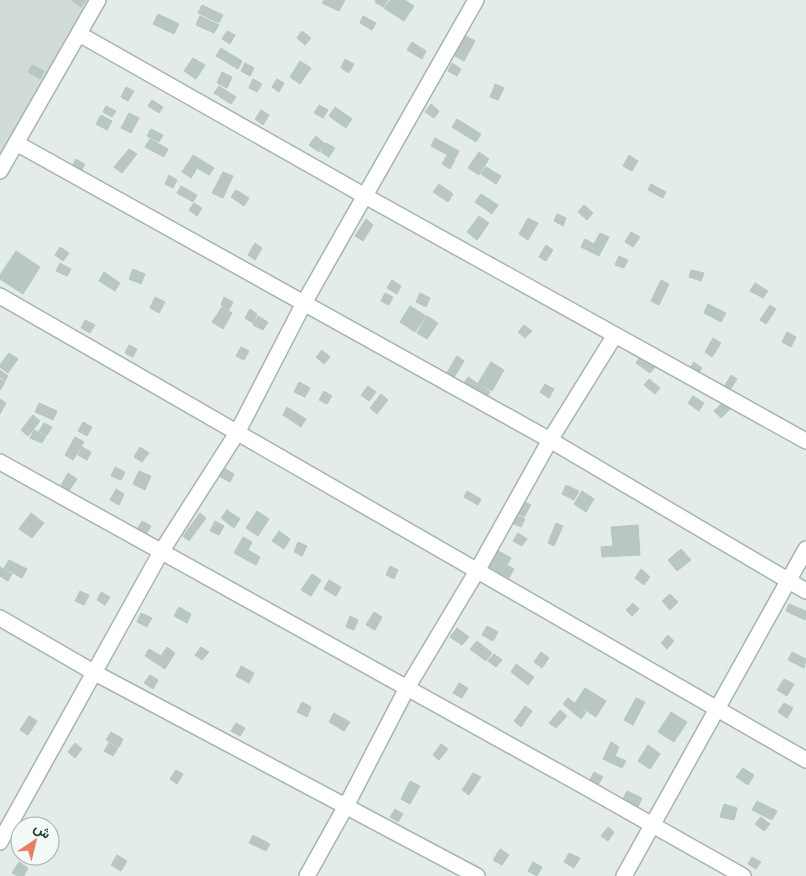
<svg xmlns="http://www.w3.org/2000/svg" width="806" height="876" font-family="Arial,Vazirmatn,sans-serif">
<style>
.built{fill:#d1dcd7}
.building{fill:#b8c7c1;stroke:#b6c6be}
.lines{fill:none;stroke-linecap:round;stroke-linejoin:round}
.minor-casing{stroke:#a6b4af;stroke-width:18}
.minor{stroke:#fff;stroke-width:15}
</style>
<rect width="100%" height="100%" fill="#e3ece8"/>
<path class="built" d="M0,0h90l-90,155z"/>
<path class="building" d="M71,0h15l-5,7z
M324,0h21l-6,11 -17,-8z
M376,0h12l-5,7 -8,-5z
M390,0h15l9,6 -10,15 -20,-13z
M202,5l21,10 -4,8 -21,-10z
M158,14l21,10 -5,10 -21,-10z
M200,16l19,9 -5,8 -18,-8z
M363,16l13,7 -4,7 -12,-7z
M227,31l8,4 -5,9 -8,-5z
M302,31l9,7 -6,7 -8,-7z
M466,36l9,5 -11,20 -9,-5z
M412,42l14,9 -4,8 -15,-9z
M221,48l21,13 -4,8 -22,-13z
M193,58l12,7 -9,14 -12,-8z
M345,59l9,5 -5,9 -8,-5z
M300,61l11,7 -11,16 -10,-7z
M245,63l9,5 -4,8 -9,-5z
M452,63l9,6 -4,7 -9,-5z
M32,65l12,6 -4,8 -12,-7z
M222,72l10,5 -5,11 -10,-5z
M253,79l9,5 -5,8 -8,-4z
M277,79l7,4 -5,9 -7,-5z
M495,84l9,4 -6,12 -8,-3z
M219,86l17,11 -5,7 -17,-11z
M126,87l8,4 -6,10 -7,-4z
M152,100l11,7 -4,6 -11,-7z
M431,104l8,7 -5,7 -9,-6z
M319,105l9,5 -5,8 -9,-5z
M106,106l10,5 -4,6 -9,-5z
M335,107l17,12 -6,9 -17,-12z
M261,110l8,5 -6,10 -8,-6z
M129,113l10,5 -8,15 -10,-5z
M101,115l11,6 -5,9 -11,-6z
M457,119l24,15 -5,8 -24,-15z
M151,129l12,6 -4,7 -12,-6z
M316,136l9,8 -6,8 -10,-7z
M435,138l24,13 -4,8 -24,-13z
M150,139l18,10 -4,8 -19,-10z
M326,143l9,5 -6,9 -8,-5z
M129,149l8,5 -15,19 -8,-6z
M479,152l10,7 -10,16 -11,-7z
M193,155l21,13 -5,7 -12,-7 -6,10 -9,-6z
M447,155l8,5 -5,9 -8,-5z
M629,155l9,6 -6,10 -9,-5z
M76,159l9,5 -5,9 -9,-5z
M486,167l15,9 -5,8 -15,-10z
M223,172l10,4 -10,22 -11,-5z
M169,175l8,5 -4,8 -8,-4z
M439,184l14,10 -5,8 -15,-10z
M651,184l15,8 -3,6 -15,-8z
M181,186l16,9 -4,7 -16,-9z
M236,190l13,8 -5,8 -13,-9z
M481,194l17,11 -6,9 -17,-12z
M194,203l8,5 -5,8 -8,-6z
M584,205l9,8 -6,7 -9,-8z
M557,214l9,4 -3,8 -9,-5z
M479,216l10,7 -12,17 -10,-8z
M528,218l10,5 -10,17 -9,-6z
M366,219l7,6 -10,16 -8,-5z
M631,232l9,5 -7,10 -8,-5z
M600,233l9,4 -10,19 -18,-9 4,-8 9,5z
M255,243l7,5 -7,12 -7,-5z
M546,245l7,5 -7,11 -7,-4z
M60,247l9,6 -6,8 -8,-6z
M16,251l24,16 -17,27 -23,-15v-4z
M619,256l9,4 -4,8 -9,-3z
M60,263l11,6 -4,7 -11,-5z
M133,269l12,5 -4,10 -12,-5z
M691,270l13,3 -3,8 -12,-4z
M104,272l16,11 -5,8 -16,-10z
M392,280l9,6 -4,8 -10,-6z
M661,280l8,4 -10,21 -8,-4z
M755,283l13,8 -5,7 -13,-7z
M385,293l8,4 -4,8 -8,-4z
M420,293l10,5 -4,9 -10,-5z
M155,297l10,5 -6,11 -9,-5z
M224,297l9,5 -4,8 -8,-5z
M708,304l18,9 -5,9 -17,-9z
M770,305l6,4 -10,15 -6,-4z
M410,306l16,10 -11,16 -15,-10z
M222,307l10,6 -9,16 -11,-7z
M250,309l7,5 -4,9 -8,-5z
M258,316l10,6 -5,8 -10,-5z
M427,316l11,7 -11,16 -10,-6z
M85,320l10,5 -5,8 -9,-5z
M524,325l8,6 -7,7 -7,-6z
M787,332l9,5 -5,10 -9,-5z
M713,338l8,5 -9,14 -7,-5z
M129,345l8,4 -4,8 -8,-4z
M241,347l8,4 -5,9 -8,-4z
M322,350l8,7 -6,7 -8,-7z
M9,353l9,6 -10,14 -8,-6v-2z
M641,355l15,11 -6,7 -14,-10z
M457,356l7,5 -12,20 -7,-5z
M491,362l13,8 -12,21 -14,-8z
M694,362l8,6 -8,11 -8,-6z
M0,370l8,6 -3,5 -5,-4z
M731,375l6,4 -7,11 -6,-3z
M468,377l22,15 -5,7 -22,-14z
M0,379l5,3 -5,8z
M649,379l11,9 -5,6 -11,-9z
M299,382l11,6 -5,9 -11,-5z
M545,384l9,5 -5,9 -9,-6z
M368,386l8,6 -7,9 -8,-6z
M324,391l8,5 -5,8 -8,-4z
M381,394l7,6 -11,14 -7,-6z
M693,396l11,7 -5,8 -11,-8z
M0,399l6,4 -6,11z
M725,400l7,7 -11,11 -7,-7z
M39,403l18,8 -4,9 -18,-8z
M287,407l19,12 -5,8 -18,-12z
M33,415l7,6 -12,15 -7,-6z
M83,422l9,5 -5,9 -9,-5z
M44,423l8,4 -5,8 -8,-4z
M34,430l12,6 -4,7 -12,-5z
M75,437l9,5 -11,18 -8,-5z
M82,447l9,5 -4,8 -9,-5z
M140,447l9,6 -7,9 -8,-5z
M115,467l10,5 -4,8 -10,-4z
M224,468l10,6 -4,8 -11,-6z
M139,471l12,5 -6,14 -12,-6z
M68,473l9,6 -9,13 -8,-5z
M566,485l13,6 -5,9 -12,-6z
M116,489l8,5 -5,11 -9,-5z
M467,491l14,8 -3,6 -14,-8z
M582,491l12,8 -8,13 -12,-8z
M521,500l10,5 -7,12 -10,-5z
M227,510l13,9 -6,9 -13,-10z
M257,511l12,8 -11,17 -12,-8z
M31,513l13,10 -12,15 -13,-9z
M200,513l6,5 -17,23 -6,-5z
M516,515l9,4 -4,8 -9,-4z
M142,521l9,5 -5,8 -9,-5z
M215,521l9,5 -5,9 -9,-4z
M556,523l7,3 -9,20 -6,-3z
M638,525l2,30 -38,2 -1,-10 12,-1 -2,-19z
M279,531l11,8 -6,10 -12,-8z
M518,533l9,6 -5,7 -9,-5z
M243,537l9,5 -4,8 12,7 -4,8 -22,-12z
M298,542l9,4 -5,10 -8,-4z
M495,549l16,9 -4,7 7,4 -5,9 -23,-13z
M681,549l10,11 -14,11 -9,-11z
M9,560l18,9 -5,9 -18,-10z
M390,566l8,4 -4,9 -8,-4z
M0,567l12,7 -4,7 -8,-5z
M641,569l9,8 -6,8 -9,-7z
M312,574l9,6 -10,16 -10,-6z
M329,580l12,7 -5,9 -12,-7z
M80,591l9,4 -5,10 -9,-4z
M101,592l9,5 -5,8 -8,-5z
M670,594l8,8 -8,8 -8,-9z
M633,603l6,6 -7,7 -6,-6z
M789,604l17,7 -1,9 -19,-9z
M179,607l12,7 -4,9 -13,-7z
M374,612l8,5 -7,13 -9,-5z
M141,613l11,5 -5,9 -10,-5z
M350,616l8,4 -4,10 -8,-3z
M487,626l11,6 -5,9 -11,-6z
M457,628l12,9 -7,8 -12,-8z
M668,635l6,6 -7,8 -6,-6z
M477,641l15,12 -6,8 -16,-12z
M167,647l8,6 -10,16 -20,-13 4,-7 12,7z
M201,647l8,5 -7,8 -7,-5z
M541,652l8,6 -7,10 -8,-6z
M792,652l14,7 -2,9 -16,-8z
M494,654l8,6 -6,7 -8,-6z
M516,664l18,13 -6,8 -17,-13z
M241,666l13,7 -5,10 -13,-7z
M150,675l8,5 -5,9 -9,-6z
M784,679l10,5 -7,12 -10,-6z
M459,683l9,5 -6,10 -9,-5z
M585,688l21,13 -10,16 -21,-14z
M568,698l18,14 -5,7 -18,-15z
M636,698l9,4 -12,23 -9,-5z
M302,702l9,5 -4,10 -10,-5z
M784,703l9,5 -6,10 -9,-6z
M525,706l7,5 -11,16 -7,-6z
M560,710l7,6 -11,12 -7,-5z
M671,712l16,10 -13,20 -16,-10z
M334,713l16,9 -6,9 -15,-9z
M29,716l8,5 -9,14 -8,-5z
M236,723l9,5 -5,8 -9,-5z
M111,732l12,7 -4,8 -13,-7z
M611,742l8,5 -4,9 11,5 -4,7 -19,-9z
M75,743l7,6 -7,9 -7,-6z
M109,743l9,5 -5,8 -9,-5z
M441,744l7,5 -9,11 -6,-5z
M648,745l12,9 -10,15 -12,-8z
M743,768l11,7 -6,10 -12,-8z
M176,770l7,4 -6,10 -7,-5z
M594,772l9,5 -5,8 -8,-5z
M473,773l8,4 -12,18 -7,-5z
M410,781l10,5 -10,18 -9,-5z
M627,791l15,7 -4,9 -15,-8z
M757,801l20,10 -5,9 -20,-10z
M724,804l13,4 -3,12 -14,-3z
M395,809l8,5 -5,8 -8,-5z
M761,817l9,7 -6,7 -9,-7z
M608,827l6,5 -6,9 -7,-5z
M253,835l17,9 -4,7 -17,-8z
M500,849l9,6 -7,10 -9,-5z
M569,853l11,5 -6,10 -10,-6z
M117,855l10,6 -6,10 -10,-6z
M752,857l9,5 -5,7 -8,-5z
M19,862l9,6 -4,8h-6l-6,-3z
M533,862l9,5 -5,9 -9,-5z"/>
<g class="lines">
<g class="minor-casing">
<path id="minor" d="M79,34l286,162 441,245
M16,143l534,297 256,151
M0,171l98,-171
M0,296l806,464
M0,462l580,322 163,92
M0,618l95,55 382,203
M0,842l161,-290 76,-119 67,-130 172,-303
M307,876l39,-70 61,-118 70,-117 73,-131 65,-105
M624,876l182,-327"/>
</g>
<use href="#minor" class="minor"/>
</g>
<g transform="translate(35 841) rotate(35)"><circle r="24" fill="#f3f9f6" stroke="#a0aea9"/>
<path d="M0-4L9 19L0 12L-9 19Z" fill="#ed7d61"/>
<text y="-8" font-size="14" font-weight="bold" text-anchor="middle" fill="#233d35">ش</text>
</g>
</svg>
